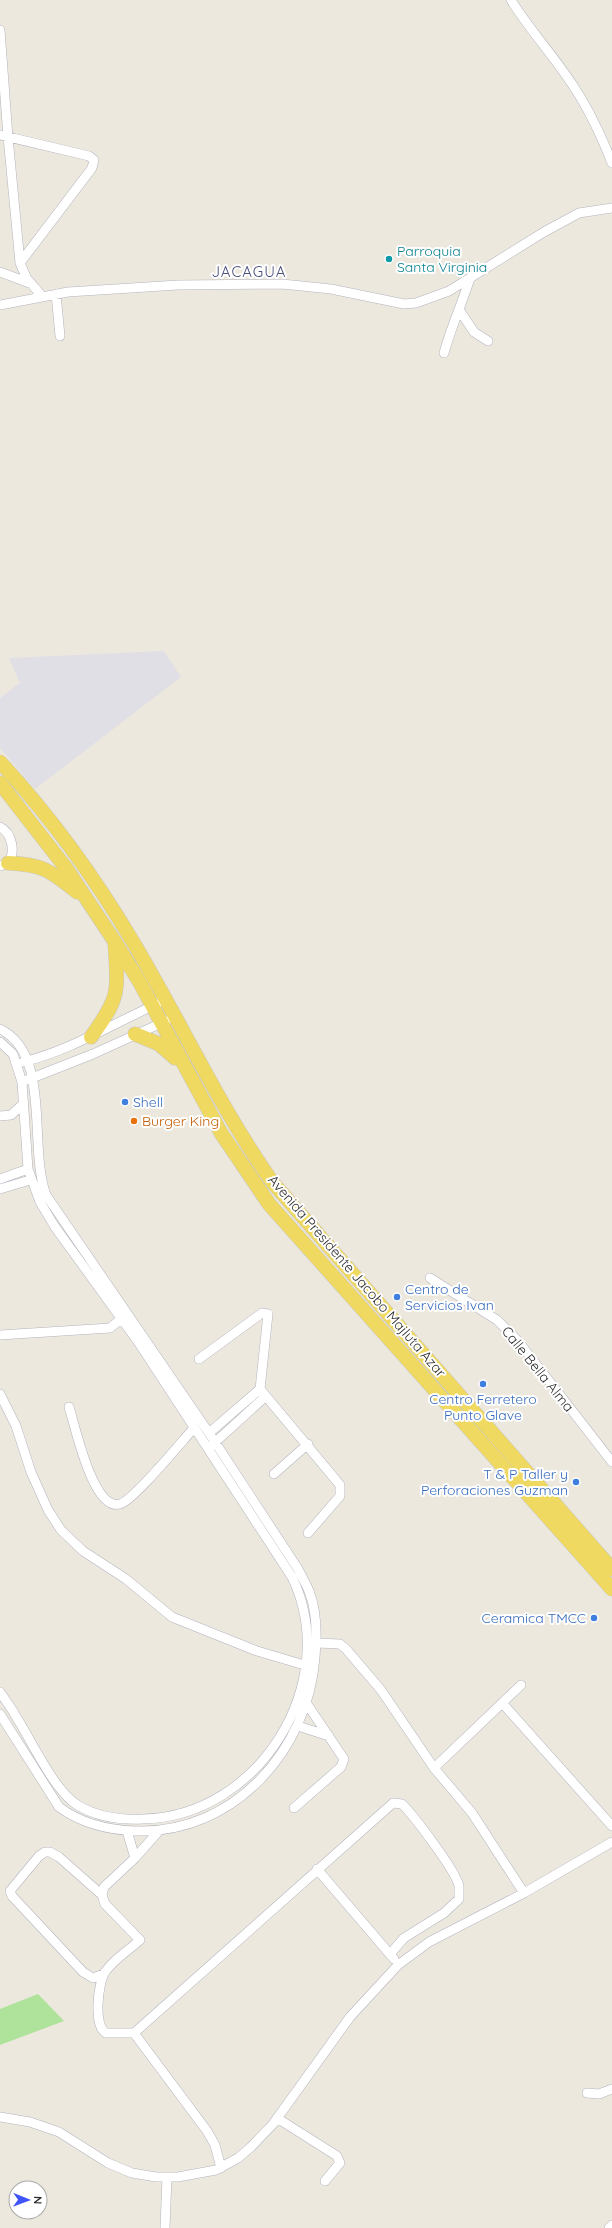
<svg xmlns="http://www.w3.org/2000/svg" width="612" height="2228" font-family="Quicksand,sans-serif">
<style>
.industrial{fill:#e1dfe6}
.green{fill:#afe39b}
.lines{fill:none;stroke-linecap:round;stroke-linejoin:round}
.street-casing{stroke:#b2b3bf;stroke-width:10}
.primary-casing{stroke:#c8c8c8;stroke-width:15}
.street{stroke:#fff;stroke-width:9}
.primary{stroke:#f0d960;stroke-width:14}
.culture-dot{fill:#0f9aa8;stroke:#fff;stroke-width:1.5}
.shop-dot{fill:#3f7fe0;stroke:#fff;stroke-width:1.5}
.food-dot{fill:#e8710a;stroke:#fff;stroke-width:1.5}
.labels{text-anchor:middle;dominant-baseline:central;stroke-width:4;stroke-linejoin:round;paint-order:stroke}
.culture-label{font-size:14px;fill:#0d838f;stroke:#fff;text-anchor:start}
.shop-label{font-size:14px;fill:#366cbe;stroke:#fff;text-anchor:start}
.food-label{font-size:14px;fill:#c56008;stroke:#fff;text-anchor:start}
.street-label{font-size:14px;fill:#2c2c2c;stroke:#fff}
.neighbourhood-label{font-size:15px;letter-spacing:1px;fill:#4c517d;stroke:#fff}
</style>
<rect width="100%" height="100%" fill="#ede8de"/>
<path class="industrial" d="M164,651l17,26 -146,112 -35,-41v-50l20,-15 -11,-25z"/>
<path class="green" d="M38,1994l26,27 -64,24v-36z"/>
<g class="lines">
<g class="street-casing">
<path id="street" d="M511,0c18,29 42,55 61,84 17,25 29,51 40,79
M0,30l8,107 12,126 7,16 15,17
M0,135l89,21 5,4 -2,8 -72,95
M0,272l32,12
M56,294l4,42
M0,305l68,-13 110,-7 104,-1 49,5 73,15 12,-1 33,-12 95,-59 35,-19 33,-5
M460,311l14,21 14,9
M444,353c7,-26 18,-49 26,-75
M0,827c12,6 16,25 8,36l-8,3
M0,1029c52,25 28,118 46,166l163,238 89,136c4,8 8,15 11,22 8,20 8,45 6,66 -7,93 -81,177 -179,174 -28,-1 -54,-7 -77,-24l-59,-93
M0,1042l13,12 9,28 6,87 12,33 15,25 84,116 153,234c51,105 -33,240 -149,242 -22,1 -45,-2 -64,-13 -25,-14 -48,-67 -64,-91 -4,-8 -10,-15 -15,-23
M23,1062c48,-12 89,-38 134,-58
M27,1080l66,-26 73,-33
M0,1116l11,-1 13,-12
M0,1179l28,-10
M0,1189l30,-9
M430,1278l67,42 21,21 94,121
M0,1335l110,-7 11,-9
M199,1359l63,-46 6,1 -8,75 80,96v11l-32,37
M0,1394l16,32 15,46 17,38 13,20 22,21 43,28 46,38 85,34 54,16
M69,1407c6,18 24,105 51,97 14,-4 62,-63 74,-76
M209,1433l51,-44
M211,1446l55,-50
M274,1474l34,-30
M317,1643l23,1 6,5 35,41 53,78 38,45 52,80
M503,1704l109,122
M298,1726l31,10
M434,1768l87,-83
M294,1808l47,-41 3,-8 -37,-55
M127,1831l8,27
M158,1832l-23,26 -31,29 -2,8 3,9 35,36c-11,10 -26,19 -35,32 -7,11 -12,54 1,61h28l259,-230 9,1c12,12 54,67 57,82 0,4 0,9 0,13l-15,14 -40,25 -14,16
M317,1869l77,90
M102,1895l-43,-38 -9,-5h-5l-6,4 -29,35 2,5 71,76 10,6 11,-4
M134,2033l73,98 8,14 6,23
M587,2093l12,1 13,-5
M0,2117l30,5 29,10 49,31 24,10 24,4h22l38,-7 22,-12 13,-11 22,-23 77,-107 48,-52 31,-23 95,-49 88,-51
M277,2118l60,38 3,7 -15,18
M165,2228l2,-51
M609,2228l3,-3"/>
</g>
<g class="primary-casing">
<path id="primary" d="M0,762c51,55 95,116 133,180 48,80 86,165 140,241l339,386
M0,783l66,85 49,74 24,39 82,152 48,71 343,385
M8,863c34,1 43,8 69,29
M135,1034l24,10 16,14
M91,1037c29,-40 27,-44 24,-93"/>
</g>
<use href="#street" class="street"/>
<use href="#primary" class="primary"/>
</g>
<circle class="culture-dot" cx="389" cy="259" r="4"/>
<g class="shop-dot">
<circle cx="125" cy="1102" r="4"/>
<circle cx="397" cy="1297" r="4"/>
<circle cx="483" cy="1384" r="4"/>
<circle cx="576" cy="1482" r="4"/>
<circle cx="594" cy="1618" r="4"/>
</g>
<circle class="food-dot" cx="134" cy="1121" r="4"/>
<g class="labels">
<g class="culture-label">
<text x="397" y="251">Parroquia<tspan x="397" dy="16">Santa Virginia</tspan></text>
</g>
<g class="shop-label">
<text x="133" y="1102">Shell</text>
<text x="405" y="1289">Centro de<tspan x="405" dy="16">Servicios Ivan</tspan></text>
<text x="483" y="1399" text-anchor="middle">Centro Ferretero<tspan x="483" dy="16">Punto Glave</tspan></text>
<text x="568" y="1474" text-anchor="end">T &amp; P Taller y<tspan x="568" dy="16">Perforaciones Guzman</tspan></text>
<text x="586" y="1618" text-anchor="end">Ceramica TMCC</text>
</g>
<g class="food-label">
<text x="142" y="1121">Burger King</text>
</g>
<g class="street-label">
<text transform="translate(357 1276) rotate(49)">Avenida Presidente Jacobo Majluta Azar</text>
<text transform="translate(538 1369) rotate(51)">Calle Bella Alma</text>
</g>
<g class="neighbourhood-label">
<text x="249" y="271">JACAGUA</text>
</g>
</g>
<g transform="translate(28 2200) rotate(91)"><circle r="19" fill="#ffffff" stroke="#ababab"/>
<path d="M0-3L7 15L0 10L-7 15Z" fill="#3f54f9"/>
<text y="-6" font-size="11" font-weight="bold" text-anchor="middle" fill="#2c2c2c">N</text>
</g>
</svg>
